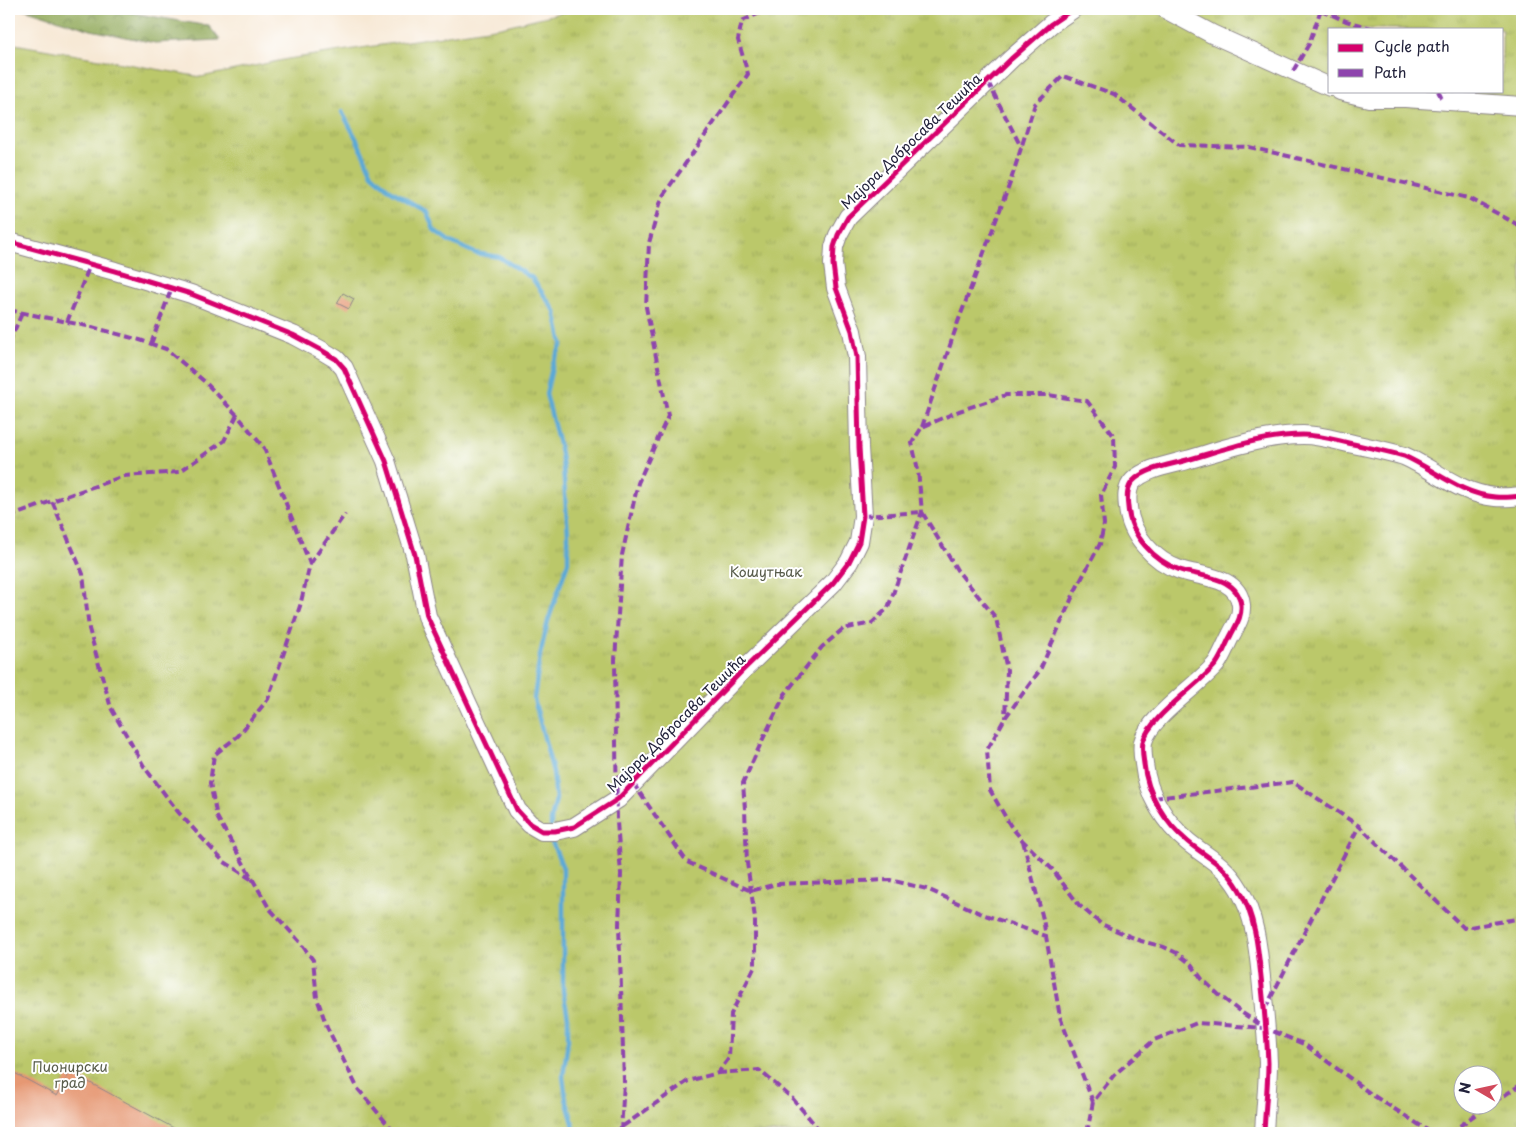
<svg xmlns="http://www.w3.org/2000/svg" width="1531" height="1142" font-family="'Playpen Sans',sans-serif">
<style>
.forest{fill:url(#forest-crowns);stroke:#5b674c}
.park{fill:url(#park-tufts);stroke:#6e7552;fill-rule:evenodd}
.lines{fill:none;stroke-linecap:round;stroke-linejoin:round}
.stream{stroke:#5ca9d5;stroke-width:4.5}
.building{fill:#e69873}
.street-casing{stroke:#8c8588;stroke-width:20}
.street{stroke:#fff;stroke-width:18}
.quiet{stroke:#8e44ad;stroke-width:4;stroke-dasharray:8 4;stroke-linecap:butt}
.cycleway-casing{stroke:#fff;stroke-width:8}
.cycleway{stroke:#d6006c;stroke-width:5}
.labels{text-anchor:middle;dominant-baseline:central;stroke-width:4;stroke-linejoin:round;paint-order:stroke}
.street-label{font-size:14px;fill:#22223b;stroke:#fff}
.park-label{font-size:14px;fill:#585c4b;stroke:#fff}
</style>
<defs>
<pattern id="forest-crowns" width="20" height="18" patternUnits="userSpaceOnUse" patternTransform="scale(1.25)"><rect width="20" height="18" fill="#94ac5e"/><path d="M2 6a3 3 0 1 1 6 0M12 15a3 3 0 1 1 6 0" fill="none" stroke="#788c4f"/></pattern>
<pattern id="park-tufts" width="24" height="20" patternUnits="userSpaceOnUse" patternTransform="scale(1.25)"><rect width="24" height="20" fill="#bbc86a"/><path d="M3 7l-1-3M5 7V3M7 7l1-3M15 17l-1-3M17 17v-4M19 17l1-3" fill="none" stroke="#a0ac5d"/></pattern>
</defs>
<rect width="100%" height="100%" fill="#fff"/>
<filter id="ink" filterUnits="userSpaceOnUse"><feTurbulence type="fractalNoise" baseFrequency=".02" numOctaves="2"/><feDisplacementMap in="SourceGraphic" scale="10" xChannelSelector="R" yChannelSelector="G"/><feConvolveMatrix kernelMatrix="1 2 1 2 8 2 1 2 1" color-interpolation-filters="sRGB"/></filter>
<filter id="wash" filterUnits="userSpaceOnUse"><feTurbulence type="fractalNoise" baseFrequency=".0096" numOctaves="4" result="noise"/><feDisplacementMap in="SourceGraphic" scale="20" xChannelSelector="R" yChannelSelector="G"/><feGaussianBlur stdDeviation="1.12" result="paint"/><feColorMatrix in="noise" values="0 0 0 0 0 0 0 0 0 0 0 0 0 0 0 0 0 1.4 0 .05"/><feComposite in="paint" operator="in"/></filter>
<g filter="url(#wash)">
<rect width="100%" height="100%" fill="#f7e8d4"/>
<path class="forest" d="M24,9h86l99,17 11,14 -65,3 -64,-13z"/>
<path class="park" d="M577,9h945v1124h-1513v-1090l192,34 87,-18 213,-32zM1330,29h172v62h-172zM1464,1074h30v30h-30z"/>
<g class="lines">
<path class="stream" d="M342,112l15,28 15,34 18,16 37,22 7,18 15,11 26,12 24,4 33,21 23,33 7,33 -9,19 -7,31 14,54 3,20 5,66v28l-20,59 -8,34 -6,44 19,73 3,27 -5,21v6
M552,834v8l11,26v123l5,26v23l-5,37 3,22 7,24 1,10"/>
</g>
<g id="blocks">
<path class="building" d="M343,293l11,6 -5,10 -12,-6z
M9,1070l48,26 13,-24 113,61h-174z"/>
</g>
</g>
<g filter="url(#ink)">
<use href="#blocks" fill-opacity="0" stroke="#8c8588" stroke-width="1"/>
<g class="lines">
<g class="street-casing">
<path id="street" d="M1165,9l47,25 118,53
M1340,91l29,7h36l117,8
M9,242l106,29 76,23 102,41 28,15 15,9 8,9 42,93 29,94 12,61 90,194 13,14 12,7h13l19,-4 44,-28 123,-127 92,-89 16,-21 10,-20 4,-26 -4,-69 -2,-90 -5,-26 -16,-43 -3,-24 1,-17 4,-12 10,-18 163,-158 40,-35 22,-15
M1264,1133c1,-23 4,-47 4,-70 -1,-28 -4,-57 -7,-86 -3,-30 -6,-61 -22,-88 -15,-25 -30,-30 -51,-47 -23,-19 -41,-48 -44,-78 -1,-6 -2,-16 -1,-22 6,-25 56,-57 73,-78 6,-8 10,-20 15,-29 5,-10 11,-18 10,-30 -3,-29 -40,-28 -61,-35 -26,-9 -50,-35 -52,-63 -1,-8 -2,-19 5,-26 13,-13 37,-16 54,-21 38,-11 77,-25 116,-25 13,0 25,3 37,6 21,5 43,9 64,15 30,13 56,38 91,41 9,1 18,0 27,-1"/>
</g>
<use href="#street" class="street"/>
<path class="quiet" d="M1321,10l25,11 29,8
M1293,71l16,-27 12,-35
M988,82l33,65
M1438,91l5,10
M9,310l83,17 48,13 26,9 39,33 32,33 27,33 46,116 -10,42 -32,93 -30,37 -24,19 -4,28 7,34 52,91 30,33 14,19 4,38 10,29 31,62 37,44
M67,322l23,-57
M9,343l13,-30
M151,344l21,-57
M237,415l-13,26 -45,31 -55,4 -72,25 31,73 6,55 22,79 34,60 34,45 44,48 28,18
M922,427l36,-105 52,-139 25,-79 28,-28 51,18 65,51 70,2 220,51 53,29
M863,516l59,-4 35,58 39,48 11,52 -2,48
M9,517l43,-16
M310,564l35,-50
M633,783l54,79 64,29 25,-7 114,-4 37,9 55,25 64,22
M1154,798l139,-16 66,44 105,102 58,-10
M1023,841l20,78 17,98 33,85
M1265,1009l94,-183
M718,1073l41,-3 34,29 29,34
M1494,1102l28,-18
M621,1131l3,-49 -5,-157 2,-51 -4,-52 -2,-162 7,-105 16,-72 30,-67 -22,-109 3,-64 13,-46 86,-123 -10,-34 4,-19 18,-8 5,-4
M613,1133l75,-52 30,-8 11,-15 2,-44 24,-48v-48l-8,-55 -2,-54 -2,-26 18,-40 24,-49 37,-47 21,-18 29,-6 16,-15 34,-96 -4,-42 -6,-27 10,-16 37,-16 47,-16h42l39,6 27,35 1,31 -14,28 3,29 -4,20 -25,47 -35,79 -35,48 -18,32 3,40 20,35 13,16 29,28 27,36 22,19 40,17 23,6 13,6 14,11 11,15 16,15 20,16 27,18 39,16 67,50 61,39
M1087,1133l6,-31 21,-27 40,-35 43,-17 67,5
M1450,1133l40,-29"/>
<g class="cycleway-casing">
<path id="cycleway" d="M9,242l106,29 76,23 102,41 28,15 15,9 8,9 42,93 29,94 12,61 90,194 13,14 12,7h13l19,-4 44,-28 123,-127 92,-89 16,-21 10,-20 4,-26 -4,-69 -2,-90 -5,-26 -16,-43 -3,-24 1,-17 4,-12 10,-18 163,-158 40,-35 22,-15
M1264,1133c1,-23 4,-47 4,-70 -1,-28 -4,-57 -7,-86 -3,-30 -6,-61 -22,-88 -15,-25 -30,-30 -51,-47 -23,-19 -41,-48 -44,-78 -1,-6 -2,-16 -1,-22 6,-25 56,-57 73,-78 6,-8 10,-20 15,-29 5,-10 11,-18 10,-30 -3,-29 -40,-28 -61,-35 -26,-9 -50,-35 -52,-63 -1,-8 -2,-19 5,-26 13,-13 37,-16 54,-21 38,-11 77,-25 116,-25 13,0 25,3 37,6 21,5 43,9 64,15 30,13 56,38 91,41 9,1 18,0 27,-1"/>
</g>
<use href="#cycleway" class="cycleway"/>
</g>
</g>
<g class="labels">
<g class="street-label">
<text transform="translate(911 141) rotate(-44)">Мајора Добросава Тешића</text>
<text transform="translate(676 723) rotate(-45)">Мајора Добросава Тешића</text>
</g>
<g class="park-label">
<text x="766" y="571">Кошутњак</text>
<text x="70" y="1066">Пионирски<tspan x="70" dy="16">град</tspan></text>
</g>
</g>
<rect width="1531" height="1142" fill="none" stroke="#fff" stroke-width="30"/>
<rect x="1328" y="28" width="175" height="65" fill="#ffffff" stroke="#a7a7b1"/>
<rect x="1338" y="44" width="25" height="8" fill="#d6006c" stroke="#a7a7b1"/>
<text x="1374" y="52" font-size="15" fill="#22223b">Cycle path</text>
<rect x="1338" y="69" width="25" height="8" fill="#8e44ad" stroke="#a7a7b1"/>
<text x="1374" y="78" font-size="15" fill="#22223b">Path</text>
<g transform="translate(1478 1090) rotate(279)"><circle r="24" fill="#ffffff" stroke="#a7a7b1"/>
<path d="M0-4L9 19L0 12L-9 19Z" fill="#d1495b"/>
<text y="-8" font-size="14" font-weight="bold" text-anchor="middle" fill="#22223b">N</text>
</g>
</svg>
